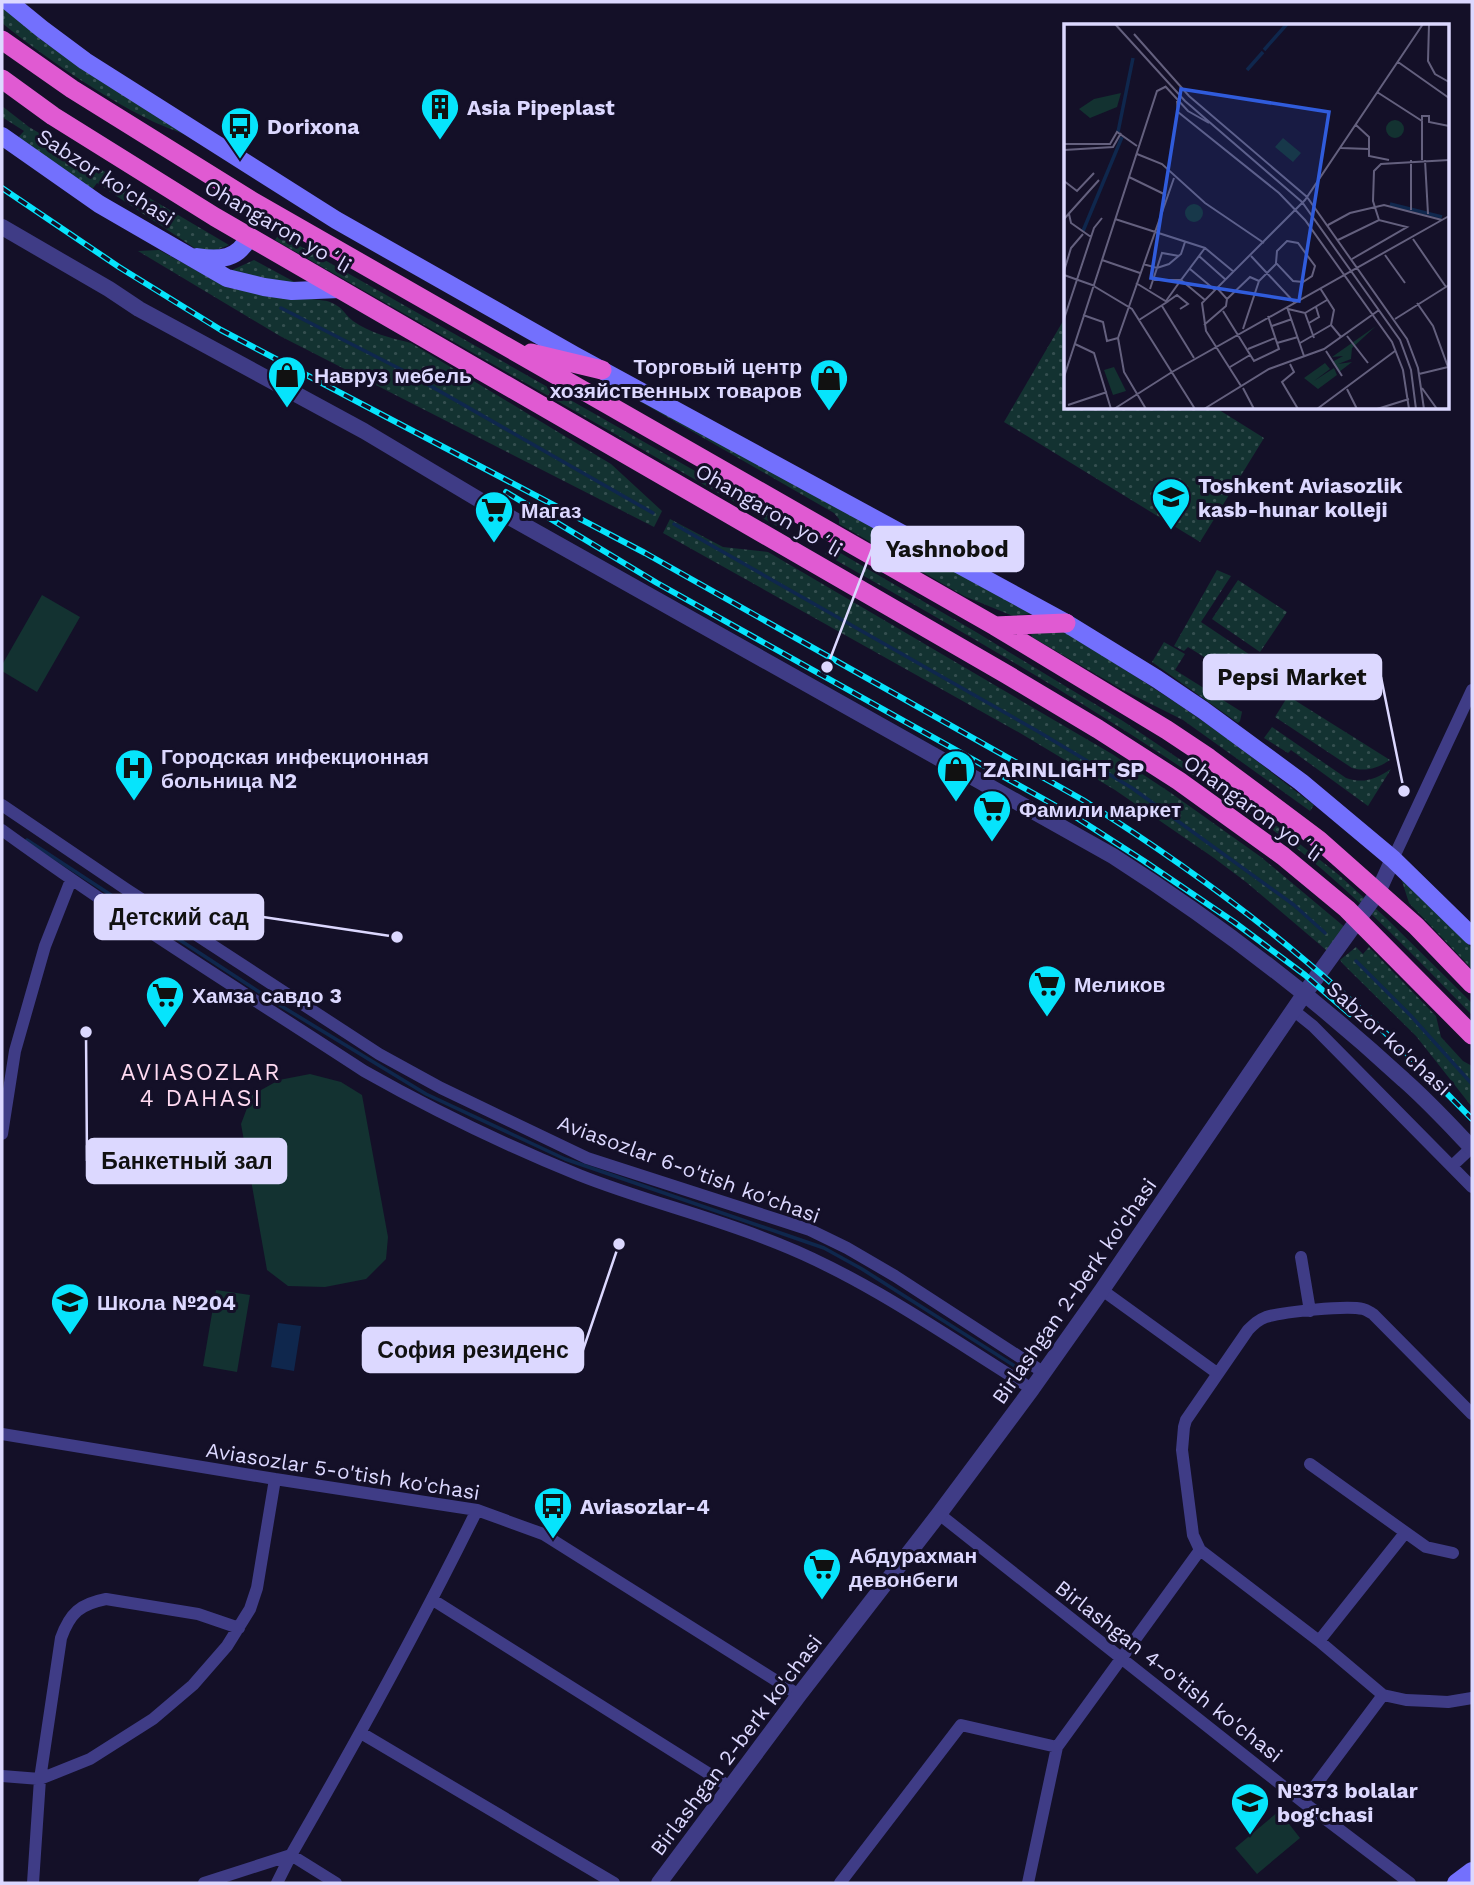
<svg xmlns="http://www.w3.org/2000/svg" width="1474" height="1885" font-family="'Work Sans',sans-serif">
<style>
.grass{fill:url(#grass-dots)}
.pitch{fill:#133231}
.water{fill:#0f274d}
.lines{fill:none;stroke-linecap:round;stroke-linejoin:round}
.stream{stroke:#0f274d;stroke-width:3.5}
.minor{stroke:#3f3c86;stroke-width:12}
.tertiary{stroke:#3f3c86;stroke-width:16}
.secondary{stroke:#7370fd;stroke-width:18}
.trunk{stroke:#e05ad2;stroke-width:19}
.rail-casing{stroke:#06e4fc;stroke-width:6}
.rail{stroke:#141028;stroke-width:3.5;stroke-dasharray:10;stroke-linecap:butt}
.labels{text-anchor:middle;dominant-baseline:central;stroke-width:6;stroke-linejoin:round;paint-order:stroke}
.poi-label{font-size:21px;font-weight:bold;fill:#dcd8ff;stroke:#141028;text-anchor:start}
.street-label{font-size:21px;fill:#dcd8ff;stroke:#141028}
.neighbourhood-label{font-size:23px;letter-spacing:2px;fill:#ffdaf1;stroke:#141028}
.inset-river{fill:none;stroke:#0f274d;stroke-width:3.5}
.inset-road{fill:none;stroke:#64607e;stroke-width:2}
.view{fill:#305cdc;fill-opacity:0.15;stroke:#305cdc;stroke-width:3.5}
.inset-edge{fill:none;stroke:#dcd8ff;stroke-width:3.5}
.leader{fill:none;stroke:#dcd8ff;stroke-width:2.5}
.callout-dot{fill:#dcd8ff;stroke:#141028;stroke-width:2.5}
.callout{fill:#dcd8ff;stroke:#dcd8ff;stroke-width:2.5}
.callout-label{font-size:23px;text-anchor:middle;font-weight:bold;fill:#111}
</style>
<defs>
<pattern id="grass-dots" width="8" height="8" patternUnits="userSpaceOnUse" patternTransform="scale(1.75)"><rect width="8" height="8" fill="#133231"/><path d="M2 2h.1M6 6h.1" fill="none" stroke="#354f50" stroke-width="1.8" stroke-linecap="round"/></pattern>
</defs>
<rect width="100%" height="100%" fill="#141028"/>
<path class="grass" d="M2,6l41,35 145,95c-13,-6 -27,-10 -40,-17 -48,-24 -104,-62 -146,-96z
M2,106l27,21 200,118 -15,6h-15l-102,-68 -6,8 -75,-51 8,-9 -22,-14z
M279,234l511,291 -3,7 -512,-292z
M159,250l70,38 98,13c17,6 15,11 26,20 17,12 38,17 58,22l200,121 51,47 -8,16 -374,-191 -142,-85z
M254,260l48,26 -72,-15z
M1066,316v92h150l48,30 -64,104 -196,-120z
M594,375l430,233 6,6 -17,2 -49,-20 -125,-72v-5l-5,-6z
M670,519l53,28 45,5 344,202 59,39 90,64 92,77 -21,21 -86,-73 -32,-24 -99,-68 -95,-57 -357,-200z
M830,547l146,85 147,89 144,97 72,57 47,43 86,85v12c-55,-56 -110,-114 -172,-164 -41,-33 -86,-62 -130,-91 -112,-74 -228,-140 -345,-206z
M1217,570l14,6 -30,46 70,47 -12,22 -71,-44 -4,4 -10,-5z
M1238,580l49,32 -27,40 -48,-33z
M1063,630c48,31 97,61 144,94 37,26 71,54 107,81l-4,6 -127,-91 -60,-30 -91,-53 -1,-4z
M1164,642l21,12 -10,16 67,42 -2,9 -2,2 -86,-61z
M1288,696l102,64c-12,8 -24,12 -38,8l-77,-51z
M1272,727l74,51c18,6 30,1 45,-9l-23,37 -77,-56 -3,3 -24,-15z
M1401,878l71,70v21l-63,-66z
M1356,947l7,7 6,-7 67,69 5,21 22,24 9,5v41l-56,-71 -73,-72 -3,-4z"/>
<path class="pitch" d="M42,595l38,22 -43,75 -35,-21v-6z
M310,1074l31,8 21,13 26,142 -2,22 -20,20 -41,8 -37,-1 -21,-16 -26,-146 11,-29 27,-15z
M216,1290l34,5 -13,77 -34,-6z
M1279,1811l21,27 -43,36 -22,-26z"/>
<path class="water" d="M278,1323l23,3 -7,45 -23,-4z"/>
<g class="lines">
<path class="stream" d="M281,308l125,64 247,141
M674,524l365,208 93,56 162,117 31,28
M27,840l246,161 153,93 139,65 259,89 38,21 156,99
M1356,961l55,55 61,68"/>
<path class="minor" d="M2,805l124,84 253,165 62,34 146,70 223,72 37,18 48,28 148,96
M2,830c117,85 241,162 362,241 69,39 141,74 215,104 65,26 135,42 200,69 88,35 172,95 253,145
M1393,859l79,-169
M1293,1010l20,16 159,161
M2,1134l13,-83 30,-105 26,-66
M1452,1166l20,-19
M1301,1257l9,54
M1102,1290l115,83
M1472,1414l-99,-100c-4,-2 -6,-4 -10,-5 -17,-4 -80,3 -97,8 -8,3 -12,7 -18,13l-62,90 -2,7 -2,23 11,85 7,15 119,91 64,54 23,5 23,1 19,1 24,-4
M2,1434l273,45 202,31 66,24 256,161
M1310,1464l116,83 27,6
M939,1514l364,288 107,81
M433,1600l297,187
M1319,1641l86,-108
M361,1733l253,150
M2,1776l38,3 50,-20 63,-40 40,-34 34,-39 23,-37 7,-21 18,-109
M1303,1802l80,-107
M33,1883l7,-104 21,-141c9,-25 19,-34 45,-39l92,15 41,14
M204,1883l87,-28c65,-113 128,-227 186,-345
M277,1883l14,-28 45,28
M840,1883l121,-158 96,22
M1028,1883l29,-136 143,-197"/>
<path class="tertiary" d="M2,227l107,62 30,20 225,122 124,74 625,351c103,66 201,141 291,224 24,21 46,45 68,68
M659,1883l140,-188 140,-181 93,-125 70,-99 203,-297 73,-101 15,-33"/>
<path class="secondary" d="M9,2l33,27 43,32 251,159 238,135 492,268 91,56 46,31 98,72 92,77 79,77
M2,136l97,68 128,74 37,9 28,4 48,-2
M197,257c23,4 41,2 52,-20
M1456,1883l16,-12"/>
<path class="trunk" d="M2,40l70,49 180,112 743,425 172,104 42,28 110,82 97,86 56,58
M2,79l51,37 162,101 791,457 92,55 81,52 104,75 64,53 125,126
M531,353l71,17
M995,626l71,-3"/>
<g class="rail-casing">
<path id="rail" d="M2,188l117,79 102,63 424,223 438,247c78,49 153,102 224,162 58,49 112,103 165,157
M506,492l151,91 417,233 70,45 90,61 71,53 45,39"/>
</g>
<use href="#rail" class="rail"/>
</g>
<defs>
<g id="building-pin" transform="scale(2.0125)"><path d="M0 17L-7.5 6A9.5 9.5 0 1 1 7.5 6Z" fill="#06e4fc" stroke="#141028"/><path d="M-4-6H4V6H1V3H-1V6H-4ZM-2.5-4.3h1.7v1.8h-1.7ZM.8-4.3h1.7v1.8H.8ZM-2.5-1h1.7V.8h-1.7ZM.8-1h1.7V.8H.8Z" fill="#111"/></g>
<g id="bus-pin" transform="scale(2.0125)"><path d="M0 17L-7.5 6A9.5 9.5 0 1 1 7.5 6Z" fill="#06e4fc" stroke="#141028"/><path d="M-5-6H5V4H4V6H2V4H-2V6H-4V4H-5ZM-3.5-4V0h7V-4ZM-3.5 1.2v1.5H-2V1.2ZM2 1.2v1.5H3.5V1.2Z" fill="#111"/></g>
<g id="shop-pin" transform="scale(2.0125)"><path d="M0 17L-7.5 6A9.5 9.5 0 1 1 7.5 6Z" fill="#06e4fc" stroke="#141028"/><path d="M-5-2.5h2.3a2.7 3.5 0 0 1 5.4 0H5L5.5 6h-11ZM-1.5-2.5h3a1.5 2.3 0 0 0-3 0Z" fill="#111"/></g>
<g id="university-pin" transform="scale(2.0125)"><path d="M0 17L-7.5 6A9.5 9.5 0 1 1 7.5 6Z" fill="#06e4fc" stroke="#141028"/><path d="M0-5L7-2L0 1L-7-2ZM-4 1L0 2.5L4 1V4Q0 6-4 4Z" fill="#111"/></g>
<g id="supermarket-pin" transform="scale(2.0125)"><path d="M0 17L-7.5 6A9.5 9.5 0 1 1 7.5 6Z" fill="#06e4fc" stroke="#141028"/><path d="M-6-5.5h2.5l.6 2H6L4.5 2H-2.5L-4.4-4H-6ZM-1.5 3.2a1.3 1.3 0 1 0 .1 0ZM3 3.2a1.3 1.3 0 1 0 .1 0Z" fill="#111"/></g>
<g id="hospital-pin" transform="scale(2.0125)"><path d="M0 17L-7.5 6A9.5 9.5 0 1 1 7.5 6Z" fill="#06e4fc" stroke="#141028"/><path d="M-5-5h3v3.5h4V-5h3V5h-3V1.5h-4V5h-3Z" fill="#111"/></g>
<g id="school-pin" transform="scale(2.0125)"><path d="M0 17L-7.5 6A9.5 9.5 0 1 1 7.5 6Z" fill="#06e4fc" stroke="#141028"/><path d="M0-5L7-2L0 1L-7-2ZM-4 1L0 2.5L4 1V4Q0 6-4 4Z" fill="#111"/></g>
</defs>
<g fill-rule="evenodd">
<use href="#building-pin" x="440" y="107"/>
<use href="#bus-pin" x="240" y="126"/>
<use href="#shop-pin" x="287" y="375"/>
<use href="#shop-pin" x="829" y="378"/>
<use href="#university-pin" x="1171" y="497"/>
<use href="#supermarket-pin" x="494" y="510"/>
<use href="#hospital-pin" x="134" y="768"/>
<use href="#shop-pin" x="956" y="769"/>
<use href="#supermarket-pin" x="992" y="809"/>
<use href="#supermarket-pin" x="1047" y="984"/>
<use href="#supermarket-pin" x="165" y="995"/>
<use href="#school-pin" x="70" y="1302"/>
<use href="#bus-pin" x="553" y="1506"/>
<use href="#supermarket-pin" x="822" y="1567"/>
<use href="#school-pin" x="1250" y="1802"/>
</g>
<g class="labels">
<g class="poi-label">
<text x="467" y="107">Asia Pipeplast</text>
<text x="267" y="126">Dorixona</text>
<text x="802" y="366" text-anchor="end">Торговый центр<tspan x="802" dy="24">хозяйственных товаров</tspan></text>
<text x="314" y="375">Навруз мебель</text>
<text x="1198" y="485">Toshkent Aviasozlik<tspan x="1198" dy="24">kasb-hunar kolleji</tspan></text>
<text x="521" y="510">Магаз</text>
<text x="161" y="756">Городская инфекционная<tspan x="161" dy="24">больница N2</tspan></text>
<text x="983" y="769">ZARINLIGHT SP</text>
<text x="1019" y="809">Фамили маркет</text>
<text x="1074" y="984">Меликов</text>
<text x="192" y="995">Хамза савдо 3</text>
<text x="97" y="1302">Школа №204</text>
<text x="580" y="1506">Aviasozlar-4</text>
<text x="849" y="1555">Абдурахман<tspan x="849" dy="24">девонбеги</tspan></text>
<text x="1277" y="1790">№373 bolalar<tspan x="1277" dy="24">bog'chasi</tspan></text>
</g>
<g class="street-label">
<text transform="translate(106 177) rotate(33)">Sabzor ko'chasi</text>
<text transform="translate(278 226) rotate(30)">Ohangaron yoʻli</text>
<text transform="translate(769 510) rotate(30)">Ohangaron yoʻli</text>
<text transform="translate(1253 808) rotate(36)">Ohangaron yoʻli</text>
<text transform="translate(1389 1038) rotate(42)">Sabzor ko'chasi</text>
<text transform="translate(689 1169) rotate(20)">Aviasozlar 6-o'tish ko'chasi</text>
<text transform="translate(1074 1291) rotate(-55)">Birlashgan 2-berk ko'chasi</text>
<text transform="translate(343 1471) rotate(9)">Aviasozlar 5-o'tish ko'chasi</text>
<text transform="translate(1169 1671) rotate(38)">Birlashgan 4-o'tish ko'chasi</text>
<text transform="translate(736 1745) rotate(-53)">Birlashgan 2-berk ko'chasi</text>
</g>
<g class="neighbourhood-label">
<text x="201" y="1072">AVIASOZLAR<tspan x="201" dy="26">4 DAHASI</tspan></text>
</g>
</g>
<g transform="translate(1064 24)">
<rect width="385" height="385" fill="#141028"/>
<path d="M57,69l-4,14 -27,11 -11,-9 15,-10zM219,114l18,15 -8,9 -18,-15z" fill="#133231"/>
<path d="M312,302l-24,22 -1,11 -13,5 14,-2 -13,10 -7,-10 11,-6 -11,1zM261,339l5,6 -16,12 20,-13 3,7 -19,14 -14,-11z" fill="#133231"/>
<path d="M322 105a9 9 0 1 1 18 0a9 9 0 1 1-18 0ZM121 189a9 9 0 1 1 18 0a9 9 0 1 1-18 0ZM50,343l12,24 -13,4 -9,-25z" fill="#133231"/>
<path class="inset-river" d="M200,26l23,-26M183,46l16,-18M54,108l15,-74M326,180l52,13M19,207l39,-94"/>
<path class="inset-road" d="M51,0l70,77 117,101 98,138 11,30 5,39M365,0l-1,37 7,13 14,8M70,10l55,62 118,101 100,142 11,29 6,41M334,38l51,36M101,62l23,25 21,12M313,68l45,29v39M113,77l1,11 101,81 26,27 87,122 11,28 6,39M358,96v-4h7v6l20,4M292,101l13,12v19l20,4M0,120h46l7,-12 20,14M277,124l28,1M0,126l49,-3 8,-14M73,130l25,10 43,39 59,40M361,136l3,54M65,153l37,18M0,157l13,10 17,-18M347,186v-50M5,190l2,9 20,14M0,195l35,-39M51,195l90,29 29,24M315,196l-6,-19 1,-30 7,-7 68,-4M264,201l22,-12 34,-8 58,15M349,215l33,48M274,216l41,-20 28,7 -55,32M223,217l11,2 17,23 -3,10 -9,6 -10,-1 -17,-18 1,-12zM321,231l20,28M135,232l27,24M187,232l43,46M38,236l38,13M79,240l14,4 12,-4 12,-10 4,-12M126,245l25,21M0,247l7,-23 12,-14M0,251l31,11M90,256h27l24,-32M72,259l31,19 -28,18M28,261l40,24 63,100M256,264l14,22 -3,15 10,12M86,265l12,-36 17,3M163,275l23,-22 9,4M102,277l15,-21 24,20M103,278l10,-7 11,9 -8,5M353,279l16,23 15,41 -29,7M98,282l32,52M223,283l17,49M224,285l17,4 22,-13M159,287l31,50 25,-12 -11,-33M241,289l9,25M19,291l20,7 4,19 11,-3M0,295l30,-91 8,-10M331,295l54,-34M245,299l10,-6 -3,-10M140,301l22,-19 1,-7 -10,-11M208,302l20,-7M179,305l16,-48 17,-17M283,312l21,27M213,319l21,-6M236,319l31,-18M11,320l19,9 17,56M184,325l27,-11M262,327l16,25M226,340l4,8 -12,10 16,27M166,343l20,-12M108,348l277,-156M0,353l93,-286 8,-4M177,362l-35,-55 -4,-28 103,-103 118,-176M179,364l11,21M358,364l15,21M283,365l10,20M4,381l39,-13M50,385l58,-37M82,385l-22,-37 -6,-34 56,-160M140,385l65,-40 55,-20 55,-39M253,385l78,-58M313,385l32,-10"/>
<path class="view" d="M117,65l148,23 -30,189 -148,-23z"/>
<rect width="385" height="385" class="inset-edge"/>
</g>
<path class="leader" d="M827 667L872 549M1404 791L1381 677M397 937L263 917M86 1032L87 1161M619 1244L583 1350"/>
<g class="callout-dot">
<circle cx="827" cy="667" r="7"/>
<circle cx="1404" cy="791" r="7"/>
<circle cx="397" cy="937" r="7"/>
<circle cx="86" cy="1032" r="7"/>
<circle cx="619" cy="1244" r="7"/>
</g>
<g class="callout">
<rect x="872" y="527" width="151" height="44" rx="7"/>
<rect x="1204" y="655" width="177" height="44" rx="7"/>
<rect x="95" y="895" width="168" height="44" rx="7"/>
<rect x="87" y="1139" width="199" height="44" rx="7"/>
<rect x="363" y="1328" width="220" height="44" rx="7"/>
</g>
<g class="callout-label">
<text x="947" y="557">Yashnobod</text>
<text x="1292" y="685">Pepsi Market</text>
<text x="179" y="925">Детский сад</text>
<text x="187" y="1169">Банкетный зал</text>
<text x="473" y="1358">София резиденс</text>
</g>
<rect width="1474" height="1885" fill="none" stroke="#dcd8ff" stroke-width="7"/>
</svg>
